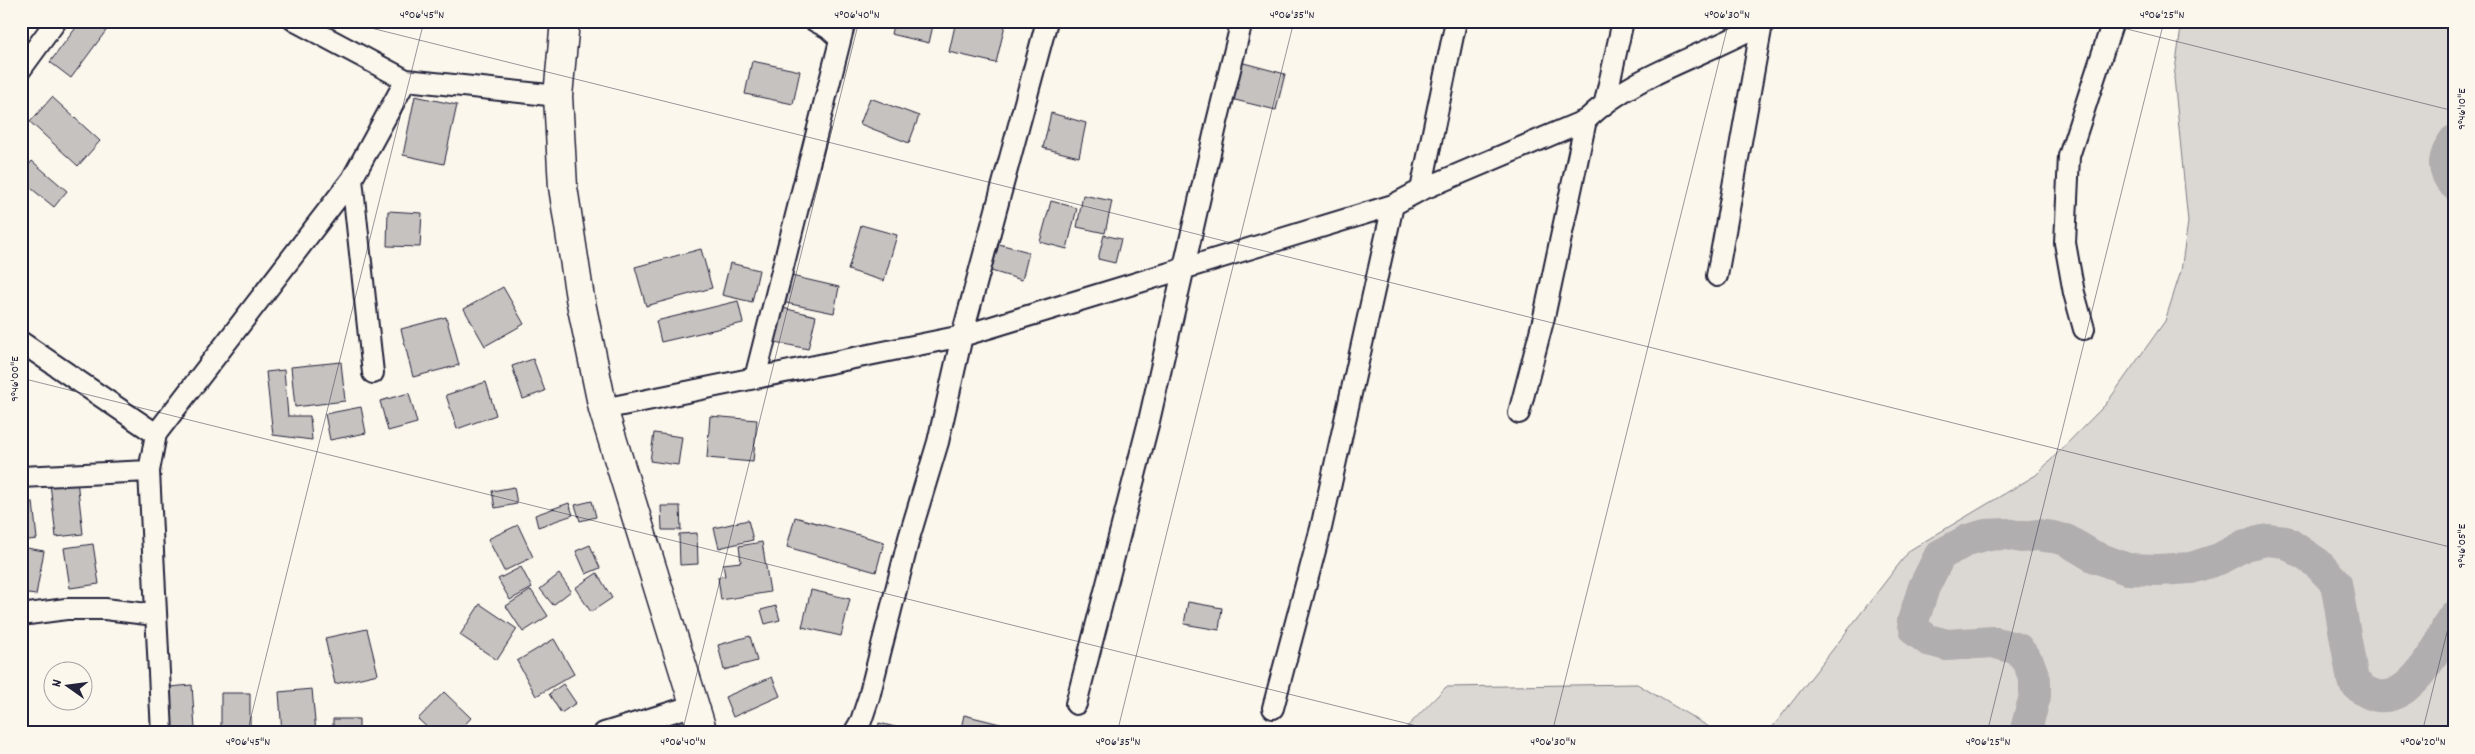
<svg xmlns="http://www.w3.org/2000/svg" width="2475" height="754" font-family="Dekko,sans-serif">
<style>
.green{fill:#dbd8d3;stroke:#7e7d87}
.lines{fill:none;stroke-linecap:round;stroke-linejoin:round}
.river{stroke:#b1aeb0;stroke-width:32}
.building{fill:#c6c2c0;stroke:#22223b}
.minor-casing{stroke:#22223b;stroke-width:24}
.secondary-casing{stroke:#22223b;stroke-width:31}
.minor{stroke:#fbf7ec;stroke-width:20}
.secondary{stroke:#fbf7ec;stroke-width:28}
.ticks{fill:none;stroke:#22223b;stroke-width:1;stroke-opacity:0.45}
.neatline{fill:none;stroke:#22223b;stroke-width:2}
.ticks-label{font-size:12px;text-anchor:middle;fill:#22223b}
</style>
<rect width="100%" height="100%" fill="#fbf7ec"/>
<filter id="ink" filterUnits="userSpaceOnUse"><feTurbulence type="fractalNoise" baseFrequency=".02" numOctaves="2"/><feDisplacementMap in="SourceGraphic" scale="10" xChannelSelector="R" yChannelSelector="G"/><feConvolveMatrix kernelMatrix="1 2 1 2 8 2 1 2 1" color-interpolation-filters="sRGB"/></filter>
<g filter="url(#ink)">
<path class="green" d="M2182,21h272v712h-686l142,-183 126,-75 70,-71 59,-83 16,-50 7,-49 -14,-145z
M1637,684l82,49h-318l45,-46z"/>
<g class="lines">
<path class="river" d="M2454,141c-10,15 -14,28 0,43
M2025,733l10,-37v-16l-6,-16 -11,-15 -25,-7 -46,3 -19,-5 -12,-9 -3,-10 11,-34 16,-32 28,-15 17,-5 21,-1 16,3 15,-2 16,2 13,3 27,16 34,13 32,1 32,-2 28,-9 26,-14 22,-5 19,2 31,21 19,20 17,98c36,38 66,-3 85,-34 6,-10 8,-22 16,-31"/>
</g>
<path class="building" d="M81,21h18l9,7 -37,50 -21,-16z
M894,21h40l-5,22 -38,-9z
M956,21h50l-10,42 -47,-11z
M752,61l48,10 -7,33 -48,-10z
M1240,62l45,12 -9,36 -45,-11z
M415,96l42,9 -13,59 -41,-9z
M52,97l48,44 -22,25 -48,-44z
M870,98l49,18 -10,27 -49,-19z
M1051,113l35,10 -7,34 -36,-9z
M32,161l35,30 -13,16 -33,-27v-6z
M1083,195l29,6 -7,32 -28,-6z
M1051,201l26,7 -10,41 -27,-7z
M388,211l34,2 -2,34 -33,-1z
M861,225l36,10 -13,46 -36,-11z
M1104,235l17,4 -6,24 -17,-4z
M999,244l30,8 -7,28 -31,-9z
M701,249l11,39 -66,18 -11,-39z
M730,263l29,7 -7,32 -30,-7z
M787,275l52,12 -5,26 -53,-11z
M503,287l21,37 -39,22 -21,-37z
M738,301l5,22 -82,19 -5,-21z
M783,308l33,8 -8,33 -33,-7z
M446,317l13,48 -46,12 -12,-48z
M533,359l12,32 -22,8 -11,-33z
M341,362l4,39 -50,6 -4,-40z
M284,370l4,46h22l2,24 -39,-5 -7,-63z
M486,382l10,33 -39,14 -11,-34z
M409,393l8,30 -29,8 -8,-30z
M361,407l5,26 -36,7 -5,-26z
M710,416l47,4 -4,42 -46,-4z
M654,433l28,4 -4,28 -28,-4z
M77,480l6,54 -27,3 -6,-54z
M514,487l3,17 -22,4 -3,-17z
M592,501l4,16 -16,4 -5,-16z
M33,502l4,37 -16,2v-38z
M569,503l4,12 -35,12 -3,-12z
M661,506h19l1,24h-19z
M795,517l89,25 -8,30 -89,-25z
M748,520l5,20 -34,8 -5,-20z
M518,525l15,32 -29,14 -16,-32z
M697,533l1,31 -18,1 -1,-31z
M762,542l8,50 -49,8 -3,-23 7,-1 -2,-12 18,-2 -2,-16z
M93,544l6,40 -29,4 -6,-40z
M590,545l10,23 -14,6 -10,-23z
M21,547l23,4 -8,44 -15,-2z
M521,567l11,21 -22,12 -12,-21z
M597,573l15,25 -21,14 -16,-24z
M559,574l12,17 -18,14 -13,-16z
M531,590l17,26 -25,16 -17,-26z
M811,590l39,9 -9,37 -39,-9z
M1188,602l34,6 -3,22 -35,-6z
M480,604l37,25 -20,31 -37,-25z
M776,606l4,14 -15,4 -4,-14z
M367,629l11,45 -43,10 -10,-46z
M750,636l7,25 -33,9 -6,-25z
M554,639l20,35 -38,22 -19,-35z
M772,677l8,19 -47,21 -8,-20z
M563,684l13,19 -15,10 -12,-19z
M192,685l3,44 -24,1 -2,-43z
M312,689l4,44h-34l-3,-41z
M444,692l27,26 -14,15h-24l-15,-14z
M221,693h29v40h-29z
M964,715l60,15v3h-64z
M333,719h26v14h-26z
M879,723l40,10h-42z"/>
<g class="lines">
<g class="minor-casing">
<path id="minor" d="M295,21l111,59 152,16
M815,21l13,7 12,11
M21,69l35,-48
M1605,102l18,-81
M352,179l21,194
M1421,190l35,-169
M1717,276l45,-252
M2084,329l-10,-36 -9,-50 4,-87 44,-135
M21,342l135,92
M755,378l90,-357
M603,409l359,-73 431,-131 28,-15 165,-70c50,-48 121,-64 180,-99
M1519,413l25,-96 42,-197
M21,477l128,-6
M21,615l45,-6h39l50,6
M1076,704l73,-283 68,-299 25,-101
M1273,708l48,-180 72,-323
M162,733l-13,-262 7,-37 196,-255 54,-99
M604,733l91,-28
M854,733l7,-12 8,-24 40,-159 29,-96 24,-106 85,-315"/>
</g>
<g class="secondary-casing">
<path id="secondary" d="M565,21l-7,75 5,91 17,111 23,111 100,324"/>
</g>
<use href="#minor" class="minor"/>
<use href="#secondary" class="secondary"/>
</g>
</g>
<path class="ticks" d="M343,21l2111,527M2095,21l359,90M21,378l1424,355M247,733l177,-712M682,733l177,-712M1117,733l177,-712M1552,733l177,-712M1987,733l177,-712M2422,733l32,-129"/>
<rect width="2475" height="754" fill="none" stroke="#fbf7ec" stroke-width="55"/>
<g transform="translate(68 686) rotate(284)"><circle r="24" fill="#fbf7ec" stroke="#a4a2a5"/>
<path d="M0-4L9 19L0 12L-9 19Z" fill="#22223b"/>
<text y="-8" font-size="14" font-weight="bold" text-anchor="middle" fill="#22223b">N</text>
</g>
<rect x="28" y="28" width="2420" height="698" class="neatline"/>
<g class="ticks-label">
<text x="422" y="18">4°06'45"N</text>
<text x="857" y="18">4°06'40"N</text>
<text x="1292" y="18">4°06'35"N</text>
<text x="1727" y="18">4°06'30"N</text>
<text x="2162" y="18">4°06'25"N</text>
<text transform="translate(2461 109) rotate(-90)" y="4">9°46'10"E</text>
<text transform="translate(14 379) rotate(-90)" y="4">9°46'00"E</text>
<text transform="translate(2461 546) rotate(-90)" y="4">9°46'05"E</text>
<text x="248" y="745">4°06'45"N</text>
<text x="683" y="745">4°06'40"N</text>
<text x="1118" y="745">4°06'35"N</text>
<text x="1553" y="745">4°06'30"N</text>
<text x="1988" y="745">4°06'25"N</text>
<text x="2423" y="745">4°06'20"N</text>
</g>
</svg>
